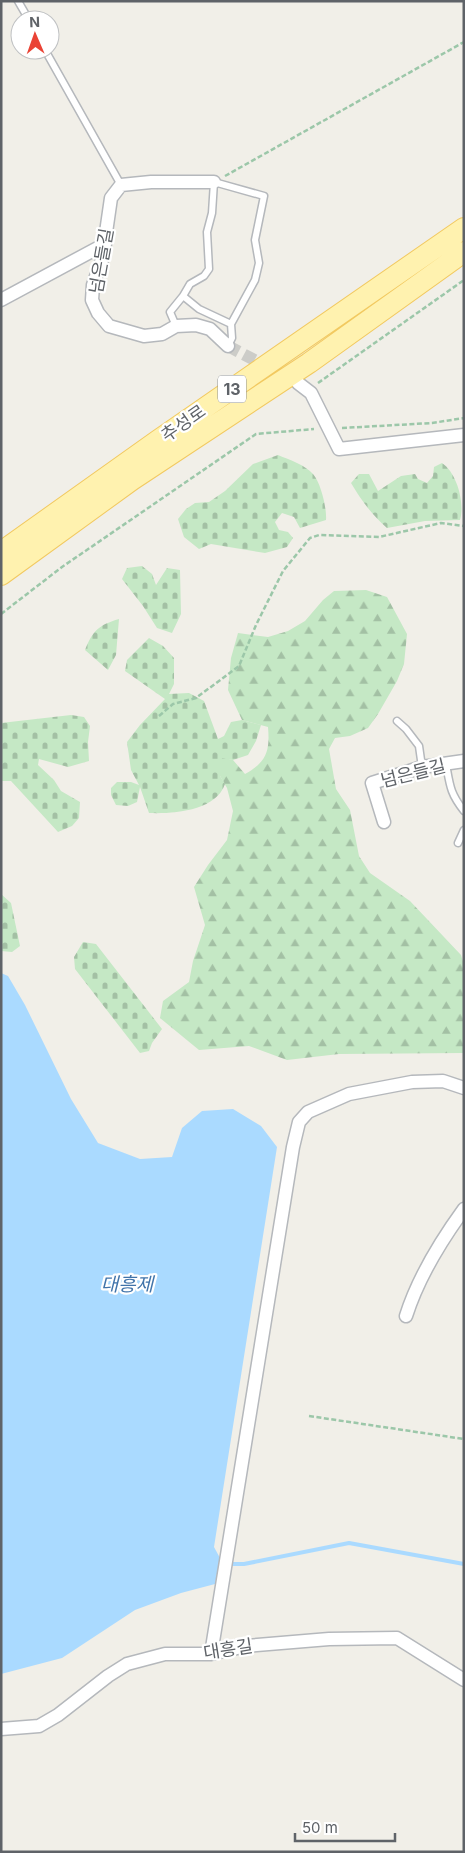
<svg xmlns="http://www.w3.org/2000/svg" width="465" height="1853" font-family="Inter,'Noto Sans KR',sans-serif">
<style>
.forest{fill:url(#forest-firs)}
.cemetery{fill:url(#cemetery-stones)}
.water{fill:#aadaff}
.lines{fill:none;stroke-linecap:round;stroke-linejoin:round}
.stream{stroke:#aadaff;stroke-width:4}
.minor-tunnel{stroke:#ccccc8;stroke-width:12;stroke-dasharray:12 6;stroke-linecap:butt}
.service-casing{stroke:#b5b8bc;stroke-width:9}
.minor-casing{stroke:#b5b8bc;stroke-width:15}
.primary-casing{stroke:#f2c960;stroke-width:22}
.path{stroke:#9cc7a9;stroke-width:2.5;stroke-dasharray:5 2.5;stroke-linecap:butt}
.service{stroke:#fff;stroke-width:6}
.minor{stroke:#fff;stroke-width:12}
.primary{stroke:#fff2af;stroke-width:20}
.labels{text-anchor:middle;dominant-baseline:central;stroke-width:4.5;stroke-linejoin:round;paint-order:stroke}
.shield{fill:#fff;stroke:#8f9295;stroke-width:1}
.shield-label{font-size:16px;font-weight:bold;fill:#5f6368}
.street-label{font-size:18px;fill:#5f6368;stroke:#fff}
.water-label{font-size:19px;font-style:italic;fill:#4174aa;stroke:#fff}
</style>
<defs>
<pattern id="forest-firs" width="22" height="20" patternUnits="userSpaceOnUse" patternTransform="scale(1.25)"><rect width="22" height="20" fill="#c5e8c5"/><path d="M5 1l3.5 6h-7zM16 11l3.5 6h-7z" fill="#a3c0a4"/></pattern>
<pattern id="cemetery-stones" width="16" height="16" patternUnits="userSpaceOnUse" patternTransform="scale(1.25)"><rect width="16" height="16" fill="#c5e8c5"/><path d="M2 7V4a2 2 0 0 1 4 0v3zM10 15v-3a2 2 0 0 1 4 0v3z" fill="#a3c0a4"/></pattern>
</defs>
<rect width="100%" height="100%" fill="#f1efe8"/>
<path class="forest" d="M366,590l21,7 20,37 -3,30 -7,17 -19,33 -10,14 -18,8 -15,2 -6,11 7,40 14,21 9,46 11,17 40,28 51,54 3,10v88l-125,1 -52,6 -38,-14 -50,4 -39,-32 3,-17 26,-19 4,-21 12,-36 -11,-38 14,-22 19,-25 6,-29 -6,-23 -7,-12v-19l13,3 12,14c22,-12 25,-24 23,-47l-26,-7 -14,-30 3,-32 7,-25 30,4 20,-6 17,-10 18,-21 11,-9z"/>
<path class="cemetery" d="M278,455c12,5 27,10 35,19 8,9 14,35 13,46l-26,8 -6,-11 -12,-4 -7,9 4,8 9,2 5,6 -6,9 -22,6 -54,-9 -12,5 -15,-12 -6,-18 8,-10 9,-6 14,-1 16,-11 28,-27z
M442,463c15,10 23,40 18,57l-35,1 -38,7c-15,-13 -26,-28 -36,-45l8,-9h10l9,17 23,-15 14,-2 3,5 9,4 6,-7 1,-9z
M142,566l10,8 4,11 11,-17 13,2 1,44 -9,19 -15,-5 -14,-22 -21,-27 5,-11z
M119,619l-3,36 -8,15 -23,-20c8,-20 14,-25 34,-31z
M149,638l14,8 11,12v26l-5,10 20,-1 15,8 14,38 6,-3 7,-14 11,-2 19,5 -5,16 -8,14 -15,5 -13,-2v18l5,8c-9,27 -52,30 -76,29l-9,-26 -3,15 -9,4 -12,-1 -5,-10v-7l6,-6h14l8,3 -8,-15 -4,-28 13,-17 25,-26 -40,-28 2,-11z
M71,715l13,2 6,9 -2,16 1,19 -21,6 -29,-8 -1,6 16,15 7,11 19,11 -1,16 -7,8 -14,6 -47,-51h-10v-58z
M1,894l10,9 9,43 -8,6 -11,-1z
M83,942l13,2 66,85 -10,14 -3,8 -9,2 -65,-84 -1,-12z"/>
<path class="water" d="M1,973l7,3 17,29 46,94 27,44 42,16 32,-2 10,-29 20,-17 31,-2 28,17 16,21 -63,400 6,11 -5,26 -34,9 -46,17 -73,48 -61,16z"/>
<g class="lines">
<path class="stream" d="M219,1564h25l105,-21 115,21"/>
<path class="minor-tunnel" d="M228,346l64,34"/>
<g class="service-casing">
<path id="service" d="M18,1l11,19
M45,50l76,135
M176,326l-6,-14 13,-16 16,13 32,15 24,-44 4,-17 -4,-23 9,-44 -50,-14 -2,31 -5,19 2,37 -5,7 -14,8 -7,12
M228,346l4,-8 -1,-14
M397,721l9,8 13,17 3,21
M446,764c4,22 4,29 18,47
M458,843l6,-13"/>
</g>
<g class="minor-casing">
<path id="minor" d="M214,182h-63l-30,3 -10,13 -9,62 -9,25 -1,15 6,13 11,13 35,10 18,-2 14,-8 20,-1 14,4 18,17
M1,300l104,-56
M298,383l13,10 28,56 125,-14
M384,822l-12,-39 50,-16 42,-6
M406,1316c12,-38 34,-74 58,-107
M211,1654l82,-507 6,-25 9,-10 41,-18 63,-12 31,-1 21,7
M1,1729l38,-3 19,-11 50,-39 19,-12 38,-10h46l35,-8 83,-7 68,-1 67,42"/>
</g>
<g class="primary-casing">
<path id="primary" d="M1,552l156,-111 307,-213
M1,575l131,-95 177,-117 155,-111"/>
</g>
<path class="path" d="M225,176l239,-134
M318,383l146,-103
M342,428l90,-5 32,-5
M1,614l61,-47 194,-133 58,-5
M159,716l14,-12 23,-6 43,-32 17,-41 27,-54 27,-33 9,-3 60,2 62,-14 23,3
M309,1416l155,23"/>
<use href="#service" class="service"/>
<use href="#minor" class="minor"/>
<use href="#primary" class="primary"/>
</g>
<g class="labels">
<rect class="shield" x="218" y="375.5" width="28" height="27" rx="4"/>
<g class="shield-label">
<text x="232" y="389">13</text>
</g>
<g class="street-label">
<text transform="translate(101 261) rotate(-80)">넘은들길</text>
<text transform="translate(183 423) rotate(-35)">추성로</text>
<text transform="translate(413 773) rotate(-14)">넘은들길</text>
<text transform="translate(228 1649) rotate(-9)">대흥길</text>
</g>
<g class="water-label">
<text x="127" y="1284">대흥제</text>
</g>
</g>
<rect width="465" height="1853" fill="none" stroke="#5f6368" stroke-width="5"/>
<g transform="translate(35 35) rotate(358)"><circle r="24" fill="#ffffff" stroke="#bfc1c3"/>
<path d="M0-4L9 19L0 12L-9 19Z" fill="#ea4335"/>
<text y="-8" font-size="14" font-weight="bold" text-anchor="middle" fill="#5f6368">N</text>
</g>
<path d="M295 1833v8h100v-8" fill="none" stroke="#5f6368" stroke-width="2.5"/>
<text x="302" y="1833" font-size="15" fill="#5f6368" stroke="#ffffff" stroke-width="4" paint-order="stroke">50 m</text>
</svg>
